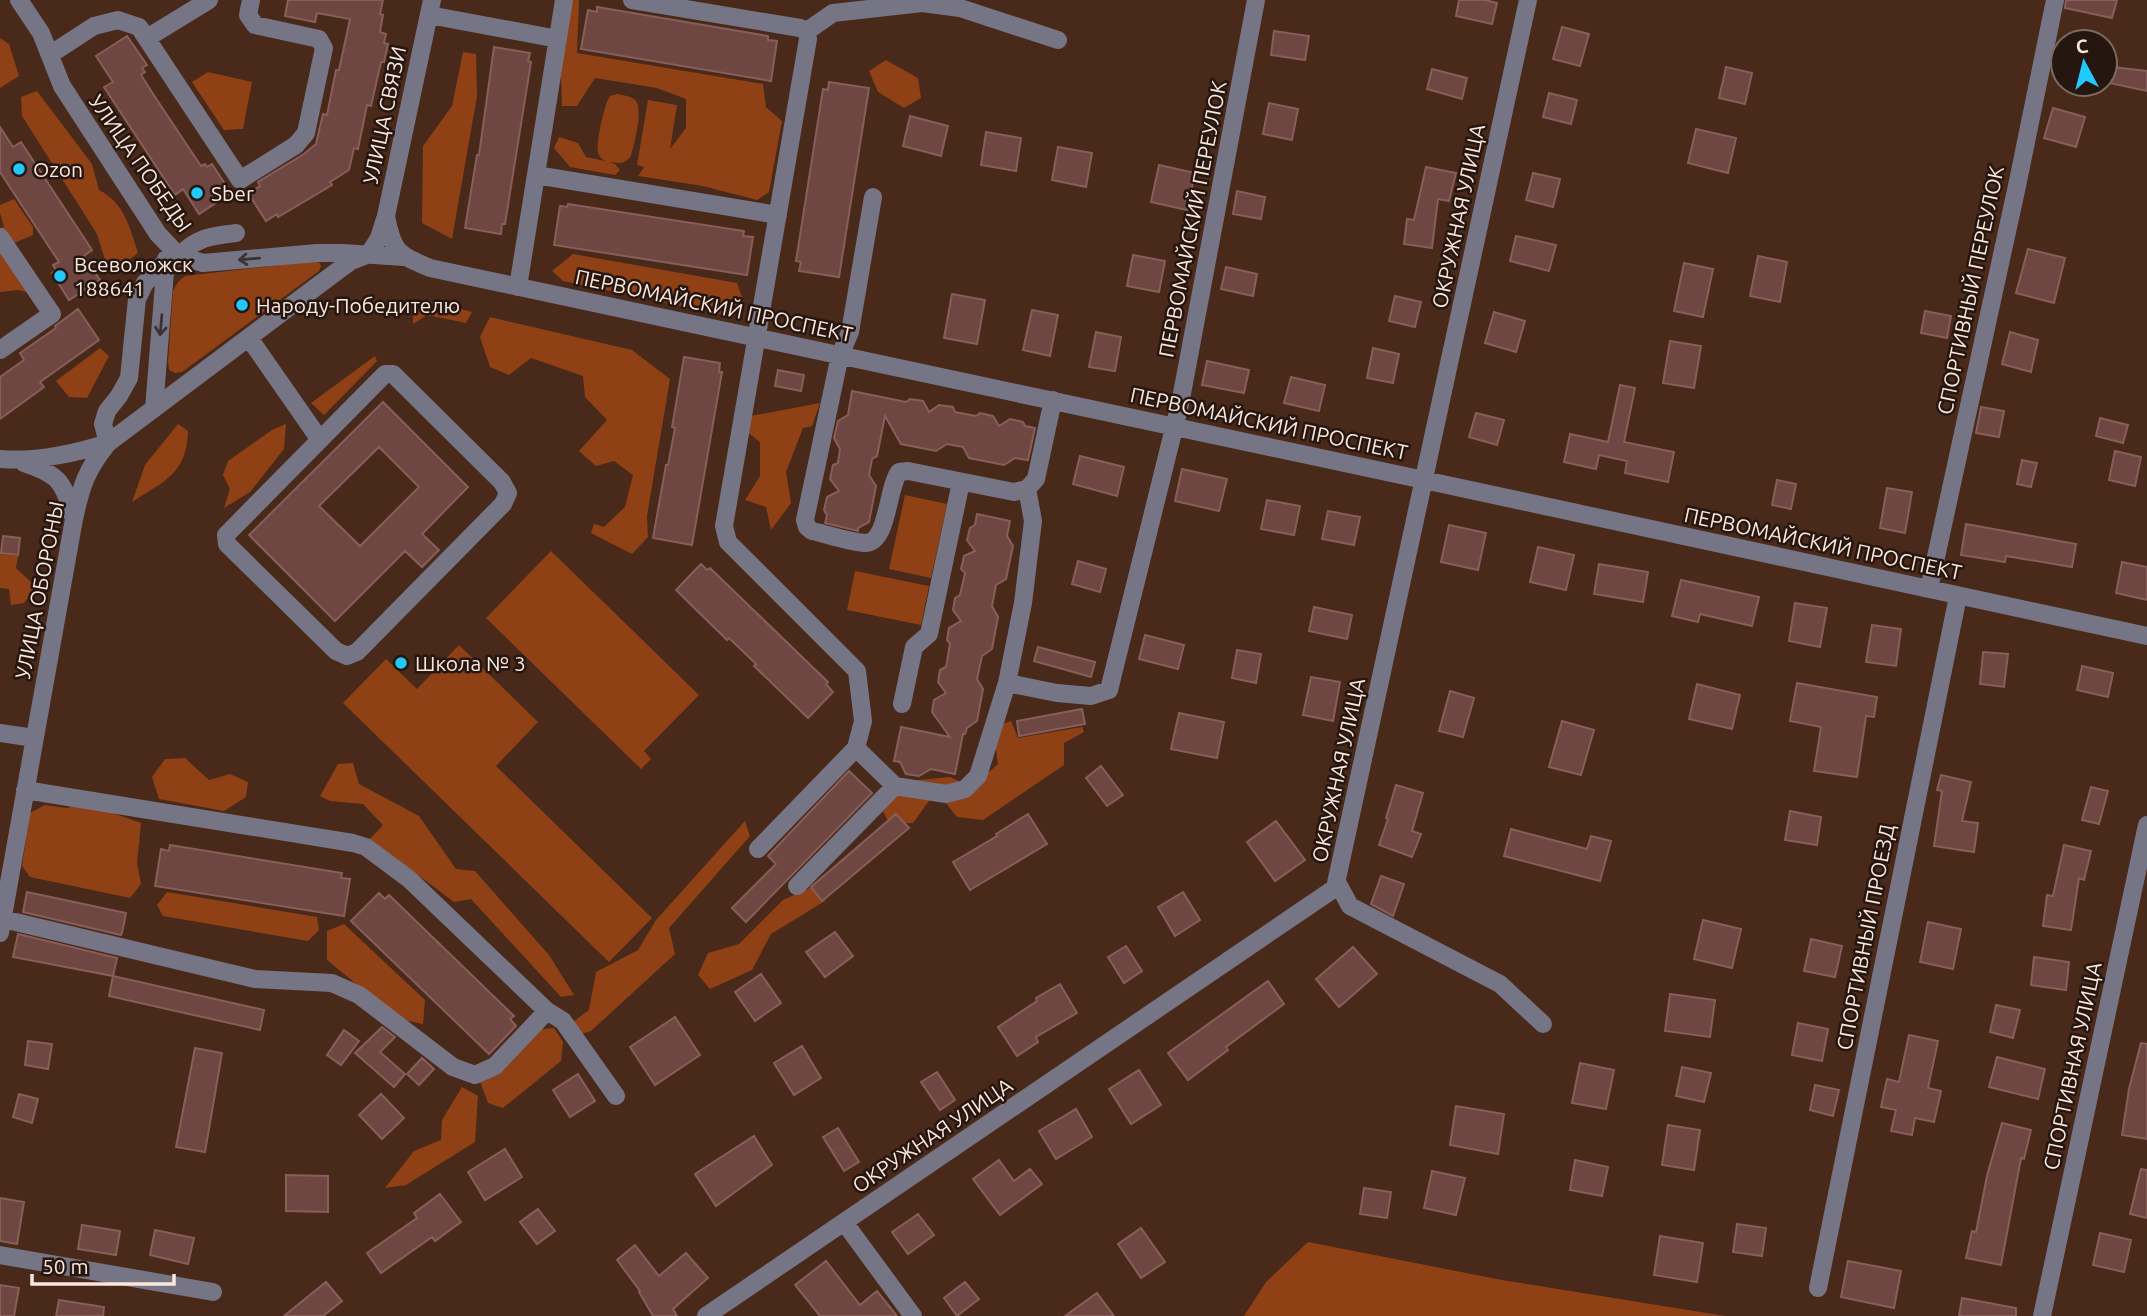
<svg xmlns="http://www.w3.org/2000/svg" width="2147" height="1316" font-family="Ubuntu,sans-serif">
<style>
.green{fill:#8f4115}
.building{fill:#6e4642;stroke:#875e59;stroke-width:2;fill-rule:evenodd}
.lines{fill:none;stroke-linecap:round;stroke-linejoin:round}
.minor{stroke:#767586;stroke-width:18}
.oneway{stroke:#3d3233}
.poi-dot{fill:#22c9fe;stroke:#25160f;stroke-width:2.5}
.labels{text-anchor:middle;dominant-baseline:central;stroke-width:5;stroke-linejoin:round;paint-order:stroke}
.street-label{font-size:21px;fill:#fce7dc;stroke:#25160f}
.poi-label{font-size:21px;fill:#fce7dc;stroke:#25160f;text-anchor:start}
</style>
<rect width="100%" height="100%" fill="#492919"/>
<path class="green" d="M571,0h8l-2,53 186,31 3,23 16,14 -13,71 -12,8 -54,-14 -65,-10 6,-9 -7,-2 11,-65 29,5 -7,44 16,-21v-29l-29,-11 -62,-10 -18,28h-15l-2,-59z
M0,38l9,6 10,32 -19,12z
M463,52l13,2 1,42 -25,143 -30,-16 1,-77 29,-40z
M886,60l32,18 3,20 -17,10 -26,-16 -9,-21z
M208,72l44,10 -9,47 -19,1 -32,-48z
M37,91l55,73 7,26c25,12 31,38 39,63l-17,13 -15,-3 -9,-29 -75,-118 -1,-19z
M617,94c5,1 12,2 17,5 11,7 0,45 -3,57 -7,9 -12,7 -22,6l6,2 5,6 -5,5 -45,-8 -16,-19 5,-11 19,6 8,14 19,4c-4,-3 -5,-4 -7,-8 -2,-11 6,-48 12,-57z
M14,199l19,28v8l-21,9 24,50 -18,-4 -18,2v-64l4,-1 -4,-14v-8z
M573,254l164,29 8,23 -16,10 -166,-35 -11,-10z
M316,261l3,1 2,4 -2,5 -137,101 -7,1 -6,-3 -1,-8 5,-71 5,-9 7,-6z
M428,301l44,11 -6,11 -39,-8 -14,9v-8z
M490,317l142,33 38,29 -23,137 1,21 -16,17 -41,-21 3,-9 10,3 21,-20 8,-32 -19,-14 -18,5 -17,-15 28,-31 -22,-23 -2,-21 -52,-18 -22,17 -19,-8 -10,-30z
M100,348l9,8 -22,42 -18,-1 -13,-16z
M375,356l2,5 -53,54 -13,-12z
M820,403l-8,23 -9,2 -17,44 5,31 -20,27 -5,-23 -21,-7 15,-24v-34l-13,-10 4,-16z
M178,424l10,7c-1,43 -24,50 -56,71l13,-37z
M286,424l-2,25 -34,43 -26,16 6,-19 -7,-14 5,-14 44,-31z
M905,495l42,9 -16,74 -42,-9z
M551,551l148,144 -55,56 7,8 -10,10 -155,-151z
M0,554l18,2 -2,12 20,19 -12,16 -13,2 -2,-16 -9,-1z
M855,571l74,15 -8,39 -74,-15z
M459,645l79,77 -42,44 156,152 -43,44 -266,-259 43,-44 31,30z
M1011,721l7,17 64,-11 2,5 -20,11v22l-81,55 -26,-3 -21,-26 -23,32h-24l-6,-12 25,-30 42,-4 22,10 26,-23 -5,-37z
M185,758l24,22 21,-6 18,8 -2,15 -22,14 -65,-12 -7,-22 13,-18z
M353,763l6,21 60,32 37,53 19,2 74,84 25,40 -13,2 -90,-98 -17,3 -84,-63 13,-14 -20,-21 -33,-3 -10,-5 18,-32z
M84,803l57,20 -4,40 4,21 -11,14 -100,-21 -8,-11 8,-53 15,-8 22,3z
M745,821l5,15 -81,92 6,26 -84,77 -10,3 -8,-12 16,-12 7,-38 42,-22 18,-30z
M816,885l9,16 -54,33 -19,36 -42,19 -12,-14 10,-22 31,-9 44,-44z
M167,892l150,25 2,13 -11,11 -145,-25 -6,-11z
M344,924l81,76 -2,24 -24,-5 -72,-59v-29z
M554,1028l9,14 -2,19 -58,47 -15,-5 -8,-22 25,-12 25,-39z
M462,1087l16,9 -3,46 -69,43 -21,3 29,-37 27,-11 1,-20z
M1308,1242l194,38 223,36h-481l22,-34z"/>
<path class="building" d="M288,0h95l-3,14 3,1 -3,17 6,2 -2,9 4,1 -4,18h-3l-10,44 -4,-1 -9,44 -4,-1 -5,22 -19,12 2,3 -15,9 -39,23 -1,-3 -11,7 -18,-28 12,-7 -2,-4 46,-28 12,-10 7,-30 4,1 9,-45h3l11,-51 -33,-6 -2,9 -30,-6z
M1459,0h26l12,3 -5,21 -36,-8z
M2066,0h51l-5,18 -47,-10z
M597,7l171,29v4l9,1 -6,40 -190,-32 7,-39 9,2z
M1562,27l27,7 -9,32 -27,-7z
M1274,31l35,5 -4,24 -34,-5z
M127,36l20,29 -5,3 3,4 -4,3 14,22 46,69 4,-2 2,3 5,-3 19,29 -32,21 -16,-25 -8,6 -71,-108 9,-5 -17,-26z
M494,47l36,6 -2,8 3,1 -26,162h-3l-1,10 -36,-6 12,-73h2z
M2105,66l42,5v20l-42,-9z
M1726,67l26,6 -7,31 -26,-6z
M1432,69l35,9 -5,21 -35,-10z
M829,82l40,6 -30,189 -40,-6 2,-9 -5,-1 27,-172 5,1z
M1549,93l28,7 -6,24 -28,-7z
M1269,103l29,6 -6,31 -29,-6z
M2053,108l32,9 -9,30 -32,-9z
M910,116l38,10 -7,30 -38,-10z
M0,127l13,20 8,-5 71,108 -8,6 16,24 -31,20 -17,-27 4,-3 -3,-5 6,-3 -59,-90z
M1696,129l40,9 -8,35 -40,-10z
M986,132l35,6 -5,33 -35,-6z
M1058,147l34,6 -6,34 -34,-7z
M1159,165l36,8 -8,37 -36,-8z
M1426,167l30,6 -7,28 -11,-2 -6,49 -28,-4 3,-25 7,1z
M1533,173l27,6 -7,28 -27,-7z
M1237,191l28,6 -4,22 -28,-5z
M568,204l176,27 -1,5 10,1 -6,38 -193,-30 6,-39 7,1z
M1516,236l40,9 -7,26 -39,-10z
M2028,249l37,9 -11,45 -38,-10z
M1133,255l32,6 -6,31 -32,-6z
M1758,256l29,6 -7,40 -30,-6z
M1684,263l29,6 -10,48 -29,-6z
M1226,267l31,7 -4,22 -32,-7z
M952,294l33,6 -8,44 -33,-6z
M1395,296l26,6 -6,25 -26,-6z
M78,309l21,31 -59,42 4,5 -44,32v-42l24,-17 -4,-7 36,-25 -1,-2z
M1032,310l26,5 -8,41 -27,-6z
M1925,311l26,5 -4,22 -26,-5z
M1494,312l31,9 -9,31 -31,-9z
M1096,332l25,5 -6,34 -26,-4z
M2010,332l28,8 -7,32 -29,-8z
M1670,341l31,5 -7,42 -31,-5z
M1373,348l26,6 -6,29 -26,-5z
M684,357l36,6 -1,9h3l-30,173 -39,-7 13,-73h2l7,-37 -3,-1z
M1207,361l42,9 -5,23 -42,-8z
M778,370l26,5 -3,16 -26,-5z
M1291,377l34,8 -6,26 -35,-8z
M1620,385l15,3 -11,54 50,10 -6,30 -43,-9 2,-12 -28,-6 -3,14 -32,-7 6,-28 38,8z
M852,391l54,11 4,-3 13,2 6,11 10,-7 14,2 2,5 21,4 4,-3 13,3 6,10 11,-7 13,3 2,4 10,2 -7,32 -13,-2 -11,7 -35,-7 -6,-11 -16,-3 -11,7 -35,-7 -16,-28 -8,40 -5,3 -3,16 7,11 -7,36 -11,6v3l-33,-8 2,-8 -3,-5 3,-13 12,-6 -9,-12 3,-14 5,-2 2,-14 -6,-11 4,-17 10,-6z
M383,402l85,85 -46,47 17,16 -17,17 -17,-16 -70,70 -86,-86zM379,447l40,40 -59,59 -41,-40z
M1981,407l23,4 -5,26 -23,-4z
M1476,413l28,7 -7,25 -28,-8z
M2100,418l28,7 -5,18 -27,-7z
M2115,451l26,6 -6,29 -26,-6z
M1080,456l44,11 -7,29 -44,-12z
M2022,460l15,3 -6,24 -14,-3z
M1182,469l45,10 -8,32 -44,-10z
M1777,480l19,4 -5,25 -19,-4z
M1887,488l25,4 -7,41 -25,-5z
M1267,500l33,6 -6,29 -33,-6z
M1328,511l32,6 -6,28 -32,-6z
M977,514l33,7 -3,15 6,10 -7,33 -10,6 -4,21 6,11 -6,32 -10,7 -5,23 6,10 -6,32 -10,7 -2,6h-2l-8,40 -24,-5 -12,7 -13,-2 -6,-12 -6,-1 7,-34 49,10 -18,-25 2,-12 12,-7 -8,-11 2,-12 6,-3 4,-23 -3,-4 2,-12 12,-7 -8,-11 2,-12 5,-3 5,-22 -4,-4 3,-13 11,-5 -8,-11 3,-12 5,-3z
M1966,524l110,20 -4,23 -66,-11 -1,6 -44,-7z
M1449,525l37,8 -8,37 -37,-8z
M3,536l17,2 -2,17 -17,-2z
M1538,547l36,8 -8,35 -36,-8z
M1078,561l28,8 -6,23 -28,-8z
M2122,562l25,5v33l-31,-7z
M701,564l6,6 3,-2 118,114 -2,2 7,8 -25,26 -54,-52 2,-2 -27,-26 -2,2 -51,-50z
M1599,564l49,8 -5,30 -49,-8z
M1681,580l78,17 -7,29 -52,-12 -2,8 -26,-6z
M1795,603l32,5 -7,39 -31,-6z
M1314,607l38,8 -5,24 -38,-8z
M1872,625l29,4 -5,37 -30,-4z
M1145,635l39,10 -6,24 -39,-10z
M1038,647l57,15 -4,15 -57,-16z
M1237,650l24,4 -5,29 -24,-5z
M1983,652l25,2 -4,33 -24,-3z
M2082,666l31,7 -5,24 -31,-7z
M1311,677l29,5 -7,39 -30,-6z
M1797,683l80,14 -3,20 -8,-1 -9,61 -43,-6 7,-44 -31,-6z
M1697,684l43,11 -8,34 -43,-10z
M1450,691l24,7 -11,39 -24,-6z
M1082,709l3,15 -66,12 -2,-15z
M1179,713l45,9 -7,36 -46,-9z
M1562,721l32,9 -13,45 -32,-8z
M1101,766l22,29 -16,11 -21,-28z
M849,771l23,22 -126,129 -14,-14 44,-44 -8,-8z
M1941,775l30,7 -9,39 16,2 -4,29 -40,-6 8,-55 -5,-1z
M1396,785l27,8 -11,38 9,3 -9,23 -33,-12 9,-26 -2,-1z
M2091,787l17,4 -9,33 -17,-4z
M1790,811l31,6 -4,28 -32,-5z
M896,814l13,14 -87,73 -11,-14z
M1028,814l19,30 -77,46 -17,-28 44,-26 -1,-2z
M1276,821l29,39 -30,21 -28,-39z
M1511,829l76,20 4,-13 20,5 -11,40 -96,-25z
M170,845l172,28 -1,5 9,1 -6,37 -189,-30 6,-37 8,2z
M2064,845l27,6 -7,29 -5,-2 -8,52 -28,-4 4,-31 6,1z
M1381,876l23,8 -11,32 -22,-12z
M27,892l99,21 -4,20 -1,2 -98,-23z
M1183,892l17,28 -25,16 -17,-29z
M379,893l6,6 4,-4 125,121 -4,3 6,7 -27,28 -138,-133z
M1703,920l38,9 -9,39 -38,-9z
M1928,922l33,7 -8,40 -33,-7z
M835,932l18,24 -28,21 -19,-25z
M18,934l99,24 -4,18 -100,-19z
M1811,939l31,7 -7,31 -31,-6z
M1126,946l16,25 -18,12 -16,-26z
M1353,947l24,27 -38,33 -23,-28z
M2034,957l35,5 -3,28 -35,-5z
M761,974l20,29 -26,18 -20,-29z
M113,976l151,34 -4,20 -151,-34z
M1268,981l16,23 -58,43 2,3 -40,30 -20,-27z
M1060,984l17,29 -41,24 2,5 -21,14 -19,-29 39,-26 -1,-3z
M1670,994l45,6 -5,37 -45,-6z
M1996,1005l24,5 -7,28 -23,-6z
M675,1017l25,38 -45,30 -25,-38z
M1798,1023l30,6 -6,32 -30,-6z
M382,1027l13,10 -15,15 25,22 -11,13 -39,-34z
M344,1030l15,11 -18,24 -14,-10z
M1909,1035l29,6 -10,47 13,3 -7,31 -19,-4 -3,17 -21,-4 5,-21 -15,-3 6,-28 12,3z
M28,1041l24,3 -4,25 -23,-4z
M2141,1043l6,1v95l-25,-4 7,-46z
M802,1046l19,32 -27,17 -20,-32z
M195,1048l27,5 -17,99 -29,-5z
M1997,1057l48,12 -7,30 -49,-12z
M422,1058l12,11 -15,16 -12,-11z
M1580,1063l34,7 -8,39 -34,-6z
M1682,1067l29,6 -7,29 -28,-6z
M1139,1070l22,35 -30,19 -22,-35z
M937,1072l18,28 -15,10 -19,-28z
M578,1074l17,27 -25,16 -17,-27z
M1815,1085l24,5 -6,26 -23,-6z
M19,1094l19,5 -6,24 -19,-6z
M381,1094l23,24 -22,21 -23,-24z
M1456,1106l48,8 -6,40 -48,-9z
M1076,1109l16,28 -36,22 -17,-28z
M2002,1123l29,7 -7,29 -3,-1 -20,107 -35,-7 6,-27 4,1 11,-56z
M1668,1125l32,5 -6,40 -32,-5z
M838,1128l21,34 -15,9 -21,-34z
M754,1136l18,29 -56,41 -21,-32z
M505,1149l17,28 -37,23 -17,-28z
M999,1160l15,21 16,-12 12,15 -42,31 -27,-36z
M1575,1160l33,7 -6,29 -32,-6z
M2141,1169l6,1v48l-17,-4z
M1432,1171l33,7 -9,37 -32,-7z
M286,1175l42,1v36l-42,-1z
M1364,1188l27,4 -4,26 -27,-4z
M440,1194l21,28 -26,19 -3,-4 -51,36 -14,-20 50,-35 -3,-5z
M0,1198l24,4 -7,42 -17,-3z
M538,1209l17,22 -18,13 -17,-22z
M918,1214l16,21 -26,19 -16,-22z
M1737,1224l29,4 -4,28 -29,-4z
M82,1225l38,6 -4,24 -38,-6z
M1141,1228l24,34 -24,16 -23,-34z
M155,1230l39,8 -6,26 -38,-9z
M2100,1233l31,7 -7,32 -31,-7z
M1660,1236l43,7 -6,39 -43,-7z
M635,1245l24,31 27,-23 22,25 -35,31 4,7h-24l-14,-24 1,-1 -23,-31z
M826,1261l34,44 17,-14 20,25h-77l-25,-31z
M1848,1261l53,10 -7,37 -53,-11z
M326,1282l16,19 -19,15h-39z
M965,1282l14,17 -22,17 -13,-18z
M0,1285l19,3 -5,28h-14z
M1097,1293l17,23h-49z
M1962,1298l54,10v8h-57z
M59,1300l45,7 -1,9h-47z"/>
<g class="lines">
<path class="minor" d="M19,0l22,33 21,53 96,148 21,22 24,7 114,-10h26l61,4
M432,0l-46,216c7,36 11,38 44,52l994,212 723,156
M632,0l168,28 7,3 1,8 -84,487 4,16 129,129 6,50 -7,27 -98,101
M429,15l129,24
M807,31l26,-18 89,-10 38,5 98,32
M147,38l62,-38
M51,54l43,-28 24,-6 21,7 101,153 56,-35 10,-12 18,-85 -5,-9 -64,-14 -7,-10 3,-15
M536,175l242,40
M873,197l-23,135 -10,23 -35,165 2,7 5,4c14,3 41,12 54,12 22,-1 21,-54 33,-71l9,-1 106,21 13,-3 9,-10 17,-79
M0,237l52,77 -52,36
M179,256c18,-19 32,-20 57,-23
M518,287l46,-287
M249,338l71,102
M385,374h8l109,108 6,11 -5,11 -146,148 -10,4 -11,-5 -109,-107 -1,-9z
M154,409l12,-150
M0,459c37,3 73,-5 108,-16l-5,-19 4,-13 12,-15 10,-18 8,-79 8,-16 21,-22
M24,463c33,11 40,18 48,51
M1929,589l88,-403 38,-186
M1007,683l50,10 34,3 18,-6 71,-286 76,-404
M902,704l12,-57 15,-13 32,-152
M0,733l34,5
M856,748l39,38 51,8 19,-5 13,-13 29,-93 16,-80 10,-82 -6,-32
M25,790l328,53 13,4 43,32 138,132 16,10 53,75
M1337,882l13,24 150,78 43,40
M797,886l98,-100
M3,919l252,60 77,4 27,12 94,72 22,8 20,-9 52,-55
M0,933l74,-414c7,-32 12,-49 34,-76l216,-162 27,-20 18,-7 10,-16 6,-19
M844,1222l69,94
M0,1255l213,37
M1818,1288l140,-692
M706,1316l629,-428 193,-888
M2042,1316l105,-491"/>
</g>
<defs><path id="oneway-shaft" d="M-6 0H5M1.5-3L5.5 0L1.5 3" fill="none" stroke-width="1.6" stroke-linecap="round" stroke-linejoin="round" transform="scale(1.75)"/></defs>
<g class="oneway">
<use href="#oneway-shaft" transform="translate(249 259) rotate(175)"/>
<use href="#oneway-shaft" transform="translate(161 325) rotate(95)"/>
</g>
<g class="poi-dot">
<circle cx="19" cy="169" r="7"/>
<circle cx="197" cy="193" r="7"/>
<circle cx="60" cy="276" r="7"/>
<circle cx="242" cy="305" r="7"/>
<circle cx="401" cy="663" r="7"/>
</g>
<g class="labels">
<g class="street-label">
<text transform="translate(384 115) rotate(-78)">УЛИЦА СВЯЗИ</text>
<text transform="translate(141 163) rotate(55)">УЛИЦА ПОБЕДЫ</text>
<text transform="translate(1458 216) rotate(-78)">ОКРУЖНАЯ УЛИЦА</text>
<text transform="translate(1192 219) rotate(-79)">ПЕРВОМАЙСКИЙ ПЕРЕУЛОК</text>
<text transform="translate(1970 290) rotate(-78)">СПОРТИВНЫЙ ПЕРЕУЛОК</text>
<text transform="translate(714 305) rotate(12)">ПЕРВОМАЙСКИЙ ПРОСПЕКТ</text>
<text transform="translate(1269 423) rotate(12)">ПЕРВОМАЙСКИЙ ПРОСПЕКТ</text>
<text transform="translate(1823 543) rotate(12)">ПЕРВОМАЙСКИЙ ПРОСПЕКТ</text>
<text transform="translate(39 590) rotate(-79)">УЛИЦА ОБОРОНЫ</text>
<text transform="translate(1338 770) rotate(-78)">ОКРУЖНАЯ УЛИЦА</text>
<text transform="translate(1865 937) rotate(-79)">СПОРТИВНЫЙ ПРОЕЗД</text>
<text transform="translate(2072 1066) rotate(-78)">СПОРТИВНАЯ УЛИЦА</text>
<text transform="translate(932 1135) rotate(-34)">ОКРУЖНАЯ УЛИЦА</text>
</g>
<g class="poi-label">
<text x="33" y="169">Ozon</text>
<text x="211" y="193">Sber</text>
<text x="74" y="264">Всеволожск<tspan x="74" dy="24">188641</tspan></text>
<text x="256" y="305">Народу-Победителю</text>
<text x="415" y="663">Школа № 3</text>
</g>
</g>
<g transform="translate(2084 63) rotate(353)"><circle r="33" fill="#25160f" stroke="#7b6a61" stroke-width="2"/>
<path d="M0-5L12 26L0 18L-12 26Z" fill="#22c9fe"/>
<text y="-10" font-size="19" font-weight="bold" text-anchor="middle" fill="#fce7dc">С</text>
</g>
<path d="M32 1274v10h142v-10" fill="none" stroke="#fce7dc" stroke-width="3.5"/>
<text x="42" y="1274" font-size="21" fill="#fce7dc" stroke="#25160f" stroke-width="5" paint-order="stroke">50 m</text>
</svg>
